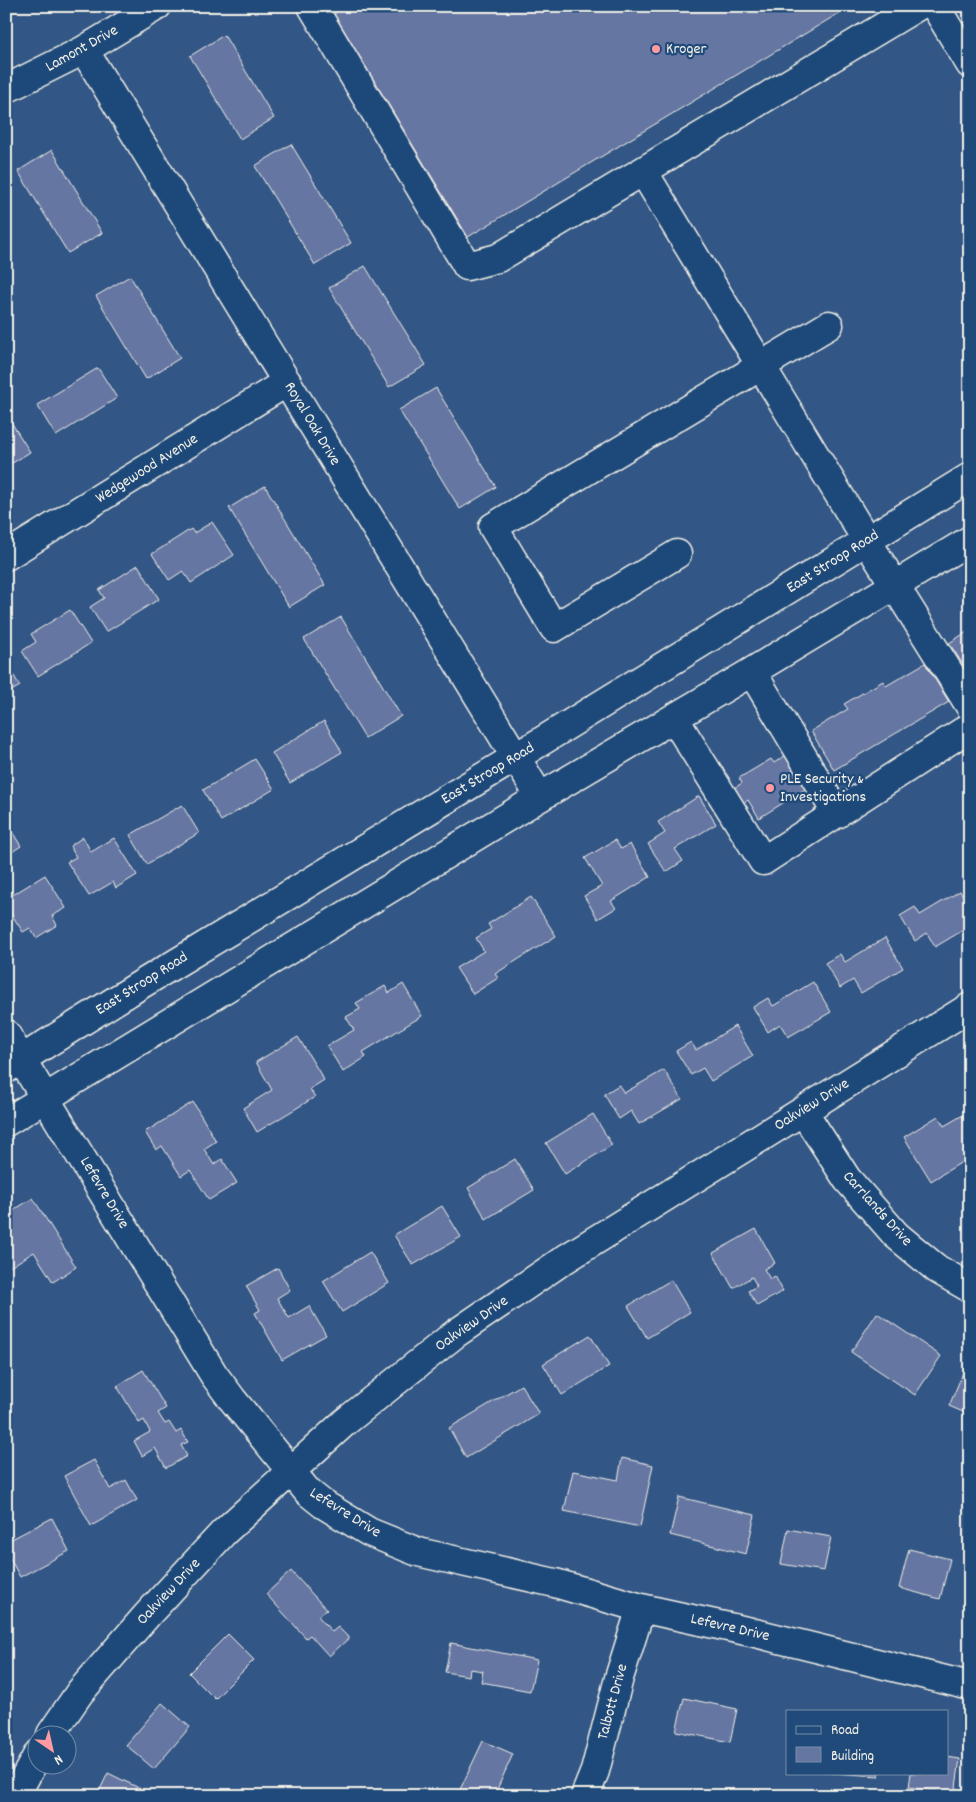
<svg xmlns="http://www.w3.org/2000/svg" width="976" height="1802" font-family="Dekko,sans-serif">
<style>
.building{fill:#6676a3;stroke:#f4f1e8}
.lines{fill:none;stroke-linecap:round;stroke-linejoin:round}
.minor-casing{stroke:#f4f1e8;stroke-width:31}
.major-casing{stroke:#f4f1e8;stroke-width:31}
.minor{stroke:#1f4a7a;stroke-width:28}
.major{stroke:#1f4a7a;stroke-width:28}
.poi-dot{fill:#ff9aa2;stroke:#1f4a7a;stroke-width:2}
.labels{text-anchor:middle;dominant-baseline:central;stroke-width:4.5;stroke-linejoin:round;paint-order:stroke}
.street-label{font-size:16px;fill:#f4f1e8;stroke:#1f4a7a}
.poi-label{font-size:16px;fill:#f4f1e8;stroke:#1f4a7a;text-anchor:start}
</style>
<rect width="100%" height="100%" fill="#325685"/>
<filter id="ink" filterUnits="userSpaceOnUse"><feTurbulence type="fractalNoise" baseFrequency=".02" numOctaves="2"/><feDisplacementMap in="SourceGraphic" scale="10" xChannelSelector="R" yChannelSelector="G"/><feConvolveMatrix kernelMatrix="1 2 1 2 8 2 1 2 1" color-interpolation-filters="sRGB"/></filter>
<g filter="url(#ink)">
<path class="building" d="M347,6h504l-383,231 -134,-223z
M224,35l50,83 -34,21 -50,-83z
M291,144l60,99 -36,22 -60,-99z
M52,150l50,83 -34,20 -50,-82z
M365,266l61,99 -37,22 -60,-99z
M130,276l50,82 -34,21 -50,-83z
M98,368l19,30 -61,38 -19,-31z
M436,388l60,99 -36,22 -61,-99z
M6,414l24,38 -24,15z
M265,486l60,99 -36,22 -60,-99z
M212,522l22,33 -43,28 -8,-12 -14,9 -17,-26 39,-25 3,4z
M138,565l21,34 -53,33 -16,-25 14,-9 -5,-8z
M70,610l21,33 -53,33 -16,-25 14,-9 -5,-8z
M341,617l60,99 -36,22 -61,-99z
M970,630v41l-2,1 -19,-29z
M6,663l14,23 -14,8z
M925,663l24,39 -115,68 -23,-39 37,-22 -4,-5 39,-23 3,5z
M324,721l18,31 -52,31 -18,-30z
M786,755l21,33 -48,30 -11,-18 -6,4 -9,-15 9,-6 -3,-5 32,-19 3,4z
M255,759l19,30 -53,32 -18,-31z
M699,796l17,28 -41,25 8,12 -17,11 -18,-28 17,-11 -7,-11z
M182,805l17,28 -52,31 -17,-29z
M6,822l15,24 -15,10z
M83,837l8,15 23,-14 23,37 -21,13 -3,-6 -24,14 -22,-34 9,-5 -6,-11z
M615,840l6,9 9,-5 20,33 -39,24 5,7 -18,11 -14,-23 18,-10 -17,-28z
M45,875l21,33 -14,8 5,9 -21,13 -6,-10 -7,4 -17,-26v-7z
M960,891l10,17v18l-35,21 -8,-14 -12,8 -15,-25 15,-9 5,8z
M531,897l25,39 -61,38 3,4 -25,16 -17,-26 28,-17 -8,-13 15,-9 -3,-5z
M885,938l18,30 -42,25 -8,-13 -13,8 -15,-25 15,-9 5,8z
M813,982l18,30 -43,25 -8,-13 -12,8 -15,-25 15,-9 5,8z
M403,984l19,32 -59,36 3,5 -23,15 -16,-26 27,-16 -8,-13 14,-8 -4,-6 29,-17 4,7z
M735,1026l18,30 -42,25 -8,-13 -12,7 -15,-24 15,-9 5,8z
M298,1037l26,43 -14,9 5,8 -58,35 -14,-24 29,-18 -16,-28z
M664,1070l18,29 -43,25 -8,-13 -12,8 -15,-25 15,-9 5,8z
M193,1102l23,39 -12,8 10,16 8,-6 15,24 -28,17 -19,-30 -9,6 -19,-30 -6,4 -11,-18z
M970,1111v46l-39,24 -27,-44 34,-21 6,10z
M593,1114l19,31 -47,29 -19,-31z
M515,1159l19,31 -48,29 -18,-31z
M33,1198l43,69 -23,15 -19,-30 -24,15 -4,-7v-45z
M442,1206l19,31 -48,28 -19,-30z
M756,1229l19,34 -11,6 6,10 5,-3 8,15 -26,15 -9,-15 9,-5 -5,-9 -19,11 -20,-35z
M370,1252l19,31 -47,29 -19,-31z
M278,1268l12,22 -13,8 12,20 20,-12 17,29 -44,25 -27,-47 5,-3 -14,-24z
M671,1280l19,32 -43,26 -19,-32z
M877,1313l64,43 -26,39 -64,-43z
M590,1335l19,31 -47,29 -19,-31z
M965,1368l5,2v45l-21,-9z
M143,1370l23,38 -8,5 7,11 4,-2 7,11 5,-3 7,12 -7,3 6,11 -21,12 -11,-20 -13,8 -8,-15 16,-9 -6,-12 -5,3 -22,-37z
M521,1385l18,29 -73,44 -17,-30z
M622,1458l31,7 -13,62 -76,-16 9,-40 45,9z
M94,1460l16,29 16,-9 11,20 -46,26 -27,-50z
M679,1497l76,18 -9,39 -76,-19z
M52,1518l17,33 -49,26 -14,-26v-9z
M788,1529l43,8 -7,34 -43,-7z
M909,1549l41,10 -10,40 -41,-11z
M291,1571l36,39 -9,6 14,16 6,-5 11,11 -20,18 -19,-21 -4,3 -40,-44z
M228,1634l26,26 -39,39 -26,-26z
M451,1643l86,17 -7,31 -49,-9 2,-11 -13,-2 -1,7 -24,-4z
M684,1698l53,11 -7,33 -54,-11z
M162,1703l28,24 -36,42 -28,-24z
M483,1741l30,13 -19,42h-37z
M947,1757l13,2 -5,35 -46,-7 2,-14h36z
M108,1773l33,16 -3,7h-41z
M831,1773h48v3z"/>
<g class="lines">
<g class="minor-casing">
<path id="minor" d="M312,6l155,260 31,-8 420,-252
M935,6l35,58
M84,50l456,747
M6,89l78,-39 73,-44
M643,171l224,370 103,165
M677,554l-123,74 -61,-101 336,-202
M6,556l281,-174
M752,672l85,142
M674,718l89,143 207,-134
M6,1034l208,341 18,24 76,93 15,12 46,28 49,20 137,31 86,25 110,24 219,54
M803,1111l44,68 49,56 41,34 33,19
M51,1734l29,-42 68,-78 76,-82 121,-110 110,-88 107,-73 408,-254
M15,1796l23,-42
M585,1796l10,-25 24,-93 22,-70"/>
</g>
<g class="major-casing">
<path id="major" d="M6,1069l134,-84 376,-228 454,-280
M6,1122l534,-325 203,-120 227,-137"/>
</g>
<use href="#minor" class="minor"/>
<use href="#major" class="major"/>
</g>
</g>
<g class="poi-dot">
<circle cx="656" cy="49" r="5"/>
<circle cx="770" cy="788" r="5"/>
</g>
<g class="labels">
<g class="street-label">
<text transform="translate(82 49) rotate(-29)">Lamont Drive</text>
<text transform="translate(312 424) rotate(59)">Royal Oak Drive</text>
<text transform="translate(147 469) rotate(-32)">Wedgewood Avenue</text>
<text transform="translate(833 562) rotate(-32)">East Stroop Road</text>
<text transform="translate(488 774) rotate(-31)">East Stroop Road</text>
<text transform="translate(142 984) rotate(-32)">East Stroop Road</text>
<text transform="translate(812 1105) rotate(-32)">Oakview Drive</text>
<text transform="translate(104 1193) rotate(59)">Lefevre Drive</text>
<text transform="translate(877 1209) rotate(48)">Carrlands Drive</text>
<text transform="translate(472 1324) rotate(-35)">Oakview Drive</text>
<text transform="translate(345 1513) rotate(32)">Lefevre Drive</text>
<text transform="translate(169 1592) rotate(-47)">Oakview Drive</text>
<text transform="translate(730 1628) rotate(13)">Lefevre Drive</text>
<text transform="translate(613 1702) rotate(-75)">Talbott Drive</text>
</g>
<g class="poi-label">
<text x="666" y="49">Kroger</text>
<text x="780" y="779">PLE Security &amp;<tspan x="780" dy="18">Investigations</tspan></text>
</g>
</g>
<rect width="976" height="1802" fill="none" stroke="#1f4a7a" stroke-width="25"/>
<rect x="12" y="12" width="951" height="1777" fill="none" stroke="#f4f1e8" stroke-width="2" filter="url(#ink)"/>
<rect x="786" y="1710" width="162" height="65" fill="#1f4a7a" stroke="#748da6"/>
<rect x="796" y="1726" width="25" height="8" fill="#1f4a7a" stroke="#748da6"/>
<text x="831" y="1734" font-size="15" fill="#f4f1e8">Road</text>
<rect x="796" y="1747" width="25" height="15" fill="#6676a3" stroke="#748da6"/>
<text x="831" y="1760" font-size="15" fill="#f4f1e8">Building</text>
<g transform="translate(52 1750) rotate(146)"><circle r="24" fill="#1f4a7a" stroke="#748da6"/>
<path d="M0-4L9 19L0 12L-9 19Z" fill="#ff9aa2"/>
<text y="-8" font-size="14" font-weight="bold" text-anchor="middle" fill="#f4f1e8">N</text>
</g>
</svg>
